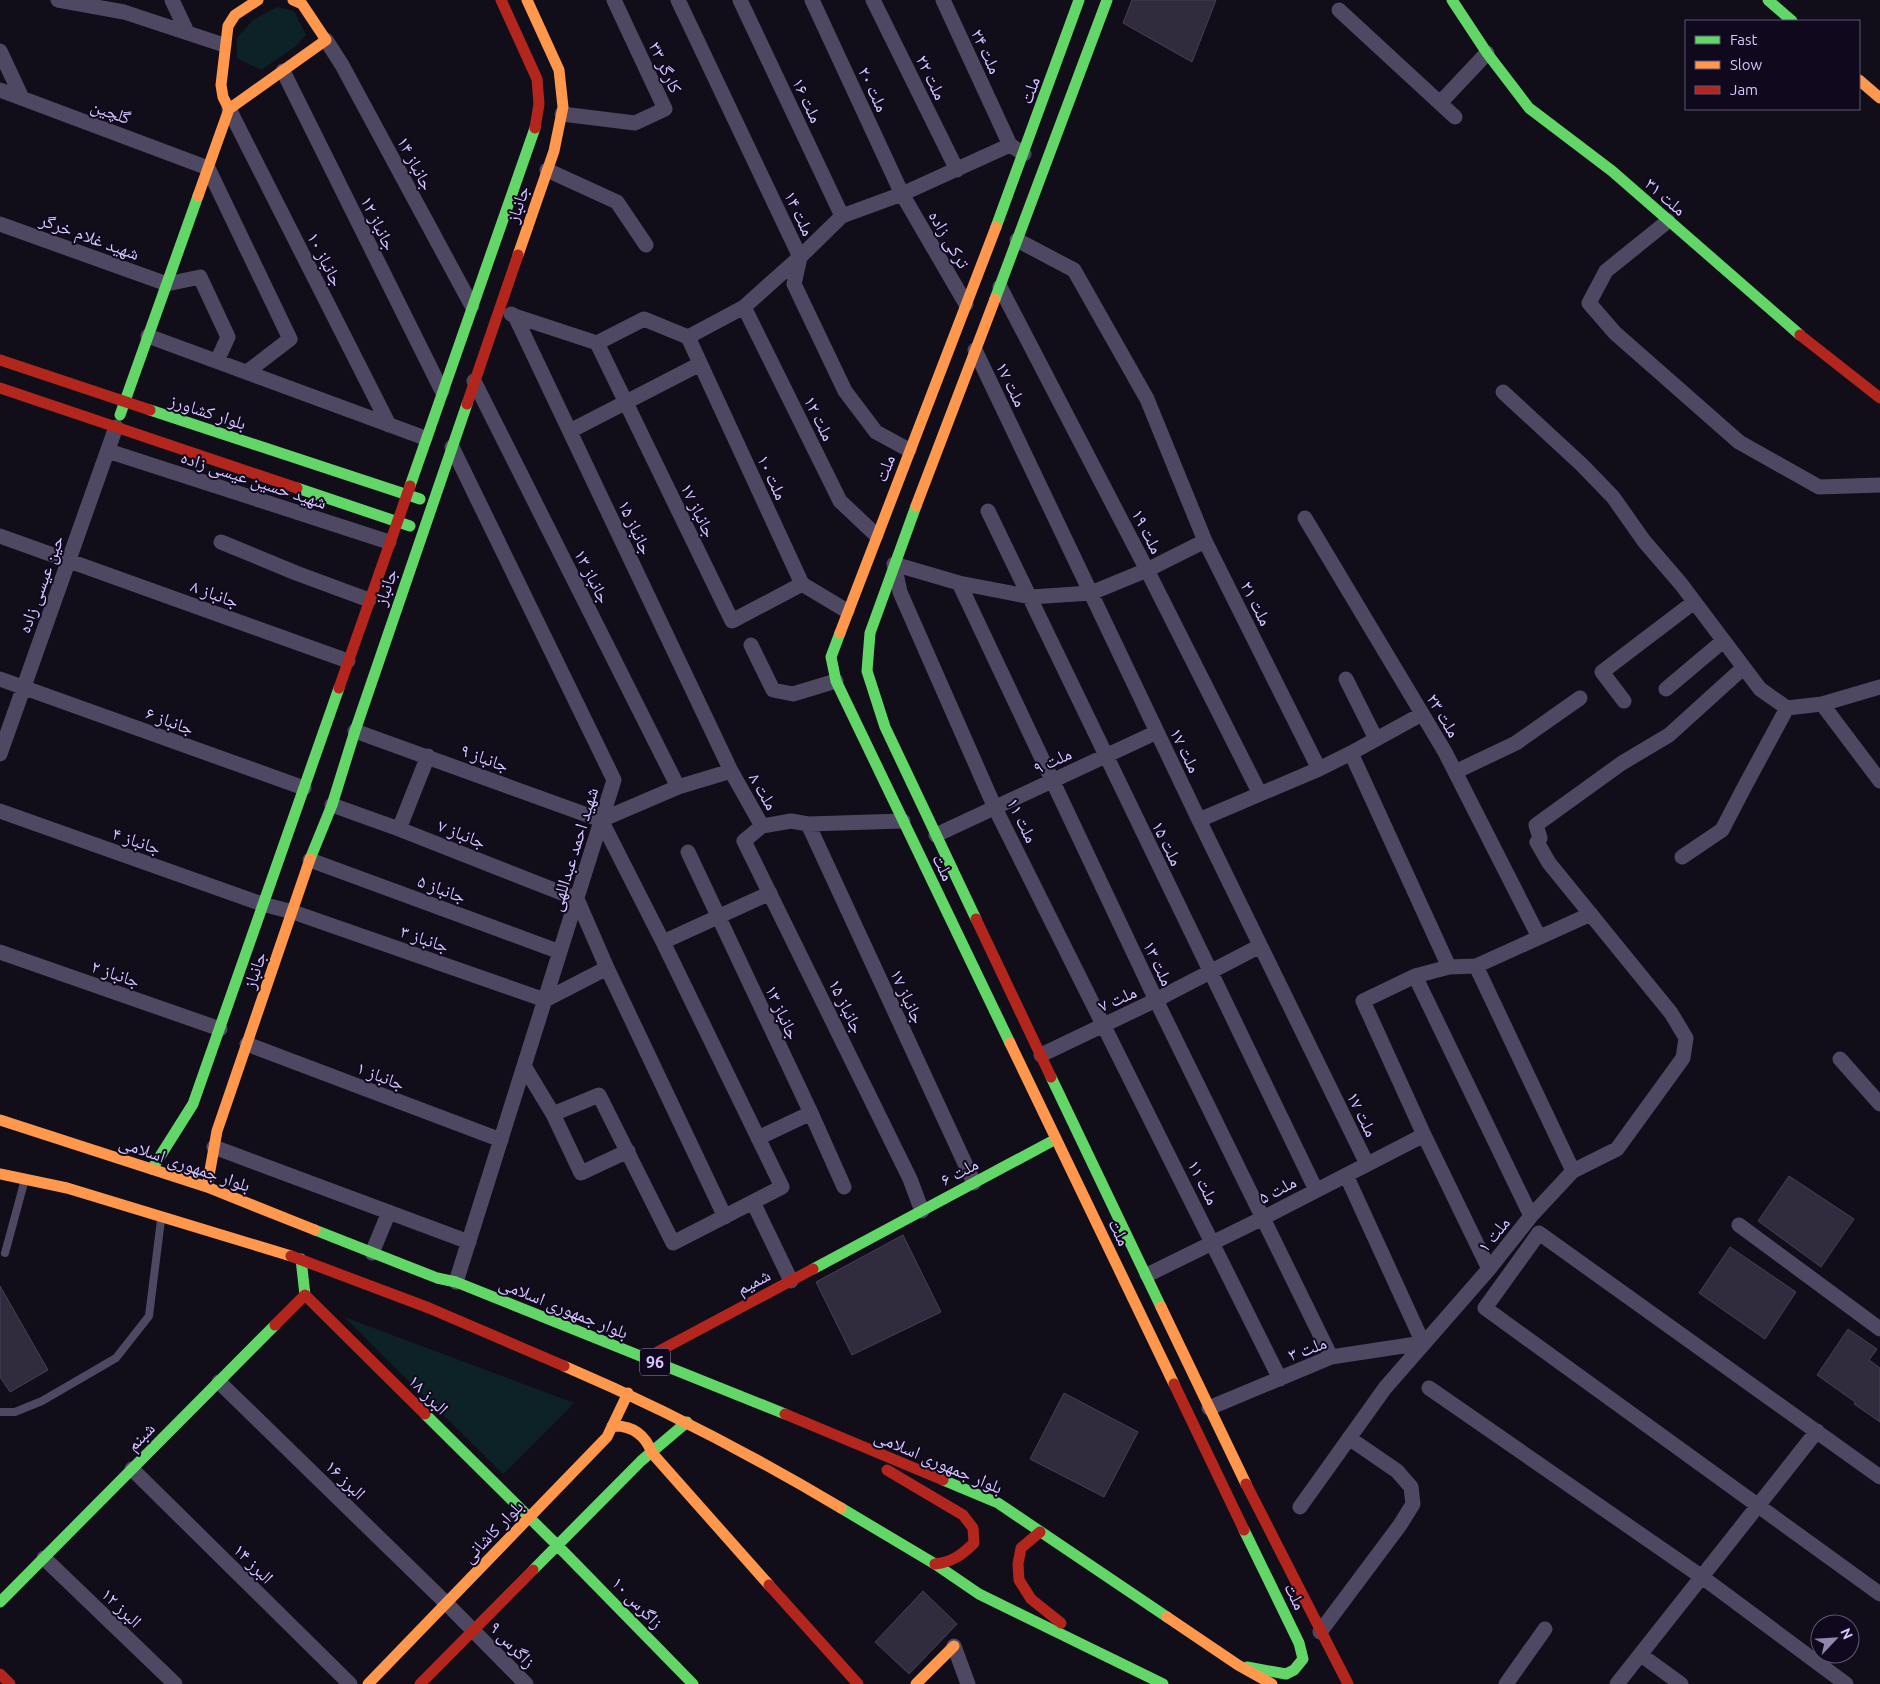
<svg xmlns="http://www.w3.org/2000/svg" width="1880" height="1684" font-family="Ubuntu,'Noto Naskh Arabic',sans-serif">
<style>
.green{fill:#0d2226}
.building{fill:#302b3d;stroke:#473f58}
.lines{fill:none;stroke-linecap:round;stroke-linejoin:round}
.lane{stroke:#4e4863;stroke-width:8}
.street{stroke:#4e4863;stroke-width:15}
.fast{stroke:#63d668;stroke-width:11}
.slow{stroke:#ff974d;stroke-width:11}
.jam{stroke:#b3261e;stroke-width:11}
.labels{text-anchor:middle;dominant-baseline:central;stroke-width:4;stroke-linejoin:round;paint-order:stroke}
.shield{fill:#10091e;stroke:#9b8dbc;stroke-width:1}
.shield-label{font-size:16px;font-weight:bold;fill:#d6c6ff}
.street-label{font-size:18px;fill:#d6c6ff;stroke:#10091e}
</style>
<rect width="100%" height="100%" fill="#110e19"/>
<path class="green" d="M277,7l17,4 12,24 -10,11 -35,24 -24,-12v-20l16,-18z
M344,1317l230,86 -71,71z"/>
<path class="building" d="M1132,0h84l-24,62 -69,-39z
M1789,1176l65,43 -33,48 -63,-46z
M903,1235l38,77 -89,43 -36,-73z
M1730,1247l66,45 -31,47 -66,-46z
M0,1286l48,84 -38,22 -10,-15z
M1848,1329l29,20 -8,11 11,8v54l-26,-18 1,-2 -38,-27z
M1064,1393l74,39 -34,65 -74,-38z
M923,1591l34,33 -48,50 -34,-32z"/>
<g class="lines">
<path class="lane" d="M5,1253l19,-70
M0,1412h15l27,-11 74,-43 33,-42 12,-96"/>
<path class="street" d="M58,0l66,12 100,33
M172,0l15,32
M678,0l122,257 -6,27 51,107 31,41 33,18
M740,0l102,216
M812,0l90,194 64,110
M873,0l84,170
M943,0l67,145
M1339,10l116,107
M326,40l16,25 130,241
M0,51l22,47
M283,71l159,320
M0,90l208,78 82,171 -43,33
M1440,103l47,-50
M229,109l160,316
M562,114l73,9 30,-14 -51,-109
M547,170l70,32 29,43
M1668,221l-62,50 -17,32 26,30 124,109 80,45 61,-2
M0,224l167,60 33,-7 28,60 -11,24
M1017,240l57,30 73,129 58,142 114,228 32,-16 98,214
M1000,287l147,283 113,224
M744,307l96,194 36,34
M511,314l4,2 216,455
M515,316l82,27 47,-24 44,18 56,-30 56,-50 42,-41 60,-22 108,-49 14,9
M148,336l277,102
M688,337l114,247 45,27
M597,343l135,278 70,-37
M975,350l224,470 168,344
M474,381l204,406
M1503,392l79,73 31,32 31,44 37,43 79,105 27,19 35,-4 58,-17
M570,431l130,-67
M452,447l162,333 -158,502
M108,451l281,91
M988,511l328,679
M1305,518l140,234 94,185
M0,536l348,125
M1205,541l-58,29 -56,23 -60,4 -72,-14 -65,-19 6,28 95,216 285,571
M221,542l75,31 73,27
M959,583l197,417 175,357
M751,645l22,45 20,4 43,-13
M0,679l304,109
M1346,679l30,60
M1666,689l57,-48
M1624,701l-22,-29 92,-70
M1822,704l58,77
M355,731l246,89
M1351,753l71,-39
M0,754l116,-327
M1455,772l61,-29 64,-45
M332,805l67,24 178,70 30,69 118,249
M0,811l262,93 31,8 252,88 62,-32
M601,820l77,-33 53,-16 31,55 29,-5 17,3 95,-3
M1199,820l120,-51
M808,824l166,359
M762,826l-18,15 166,338 12,32
M399,829l29,-73
M936,835l221,-103
M688,852l123,261 33,74
M1682,857l40,-27 24,-46 41,-76
M310,860l250,92
M663,942l107,-49
M0,952l220,77
M1476,966l97,205
M1415,976l116,240
M247,1044l254,96
M1041,1055l115,-55 104,-54
M1840,1059l40,45
M524,1066l29,48 46,-19 74,148 109,-56 -119,-245 -62,-122
M553,1114l28,59 47,-22
M758,1138l53,-25
M214,1147l255,95
M753,1202l38,79
M1739,1225l141,104
M372,1253l17,-41
M1489,1269l-65,-134 -61,-134 52,-25 34,-9 27,-1 115,-52
M1147,1275l116,-57 161,-83
M219,1382l227,221 80,81
M1429,1388l273,189 144,107
M1209,1408l122,-51 92,-14 -77,-168
M132,1469l218,215
M1880,1477l-341,-244 -54,75 395,286
M1300,1507l85,-119 104,-119 42,-53 42,-45 44,-22 66,-91 3,-20 -15,-25 -122,-150 -12,-21 3,-4 -4,-13 86,-62 47,-28 74,-67
M44,1558l131,126
M1320,1632l80,-107 13,-21 -2,-17 -14,-16 -48,-33
M954,1646l14,38
M1641,1655l40,29
M1506,1684l39,-55
M1617,1684l200,-253"/>
<path class="fast" d="M1452,0l35,53 42,55 83,63 188,164
M1768,0l24,21
M996,227l83,-227
M995,299l112,-299
M150,410l270,89
M120,415l78,-219
M410,486l125,-358
M297,488l113,38
M916,506l-46,127 -3,38 18,56 91,192
M840,633l-9,24 5,24 174,362
M310,859l22,-54 23,-74 112,-327
M1051,1077l110,230
M152,1169l41,-65 146,-416
M315,1230l122,48 19,4 329,132
M301,1259l4,36
M813,1269l243,-130
M425,1414l132,131 136,139
M943,1480l55,23 169,114
M841,1508l94,56 44,30 184,90
M1244,1530l55,113 4,16 -9,11 -8,4 -39,-7
M533,1570l108,-109 46,-39
M0,1602l275,-277"/>
<path class="slow" d="M258,0l-23,15 -7,11 -7,59 2,12 6,12 97,-69 -24,-36 -9,-4
M1859,80l21,18
M198,196l31,-87
M518,255l36,-104 9,-44 -4,-37 -32,-70
M916,506l79,-207
M840,633l156,-406
M1010,1043l164,341
M0,1120l207,67 108,43
M0,1174l67,14 224,68
M207,1187l10,-56 93,-272
M1161,1307l85,177
M564,1366c96,41 188,89 277,142
M612,1426c20,-1 33,8 40,27l117,132
M1167,1617l71,48 34,19
M368,1684l239,-247 21,-44
M916,1684l38,-38"/>
<path class="jam" d="M501,0l36,79 2,25 -4,24
M1800,335l80,63
M0,360l150,50
M0,388l297,100
M467,404l51,-149
M339,688l71,-202
M976,919l75,158
M291,1256l138,52 135,58
M275,1325l30,-30 120,119
M646,1358l167,-89
M1174,1384l70,146
M785,1414l158,66
M887,1470l76,45 10,13 1,15c-12,12 -22,19 -39,21
M1246,1484l102,200
M1040,1532l-19,16 -3,16 1,16 12,19 30,24
M769,1585l89,99
M0,1674l10,10
M420,1684l113,-114"/>
</g>
<g class="labels">
<rect class="shield" x="640" y="1348.5" width="30" height="27" rx="4"/>
<g class="shield-label">
<text x="655" y="1362">96</text>
</g>
<g class="street-label">
<text transform="translate(987 51) rotate(65)">ملت ۲۴</text>
<text transform="translate(666 67) rotate(65)">کارگر ۳۳</text>
<text transform="translate(932 77) rotate(64)">ملت ۲۲</text>
<text transform="translate(874 89) rotate(65)">ملت ۲۰</text>
<text transform="translate(1029 90) rotate(-70)">ملت</text>
<text transform="translate(808 100) rotate(65)">ملت ۱۶</text>
<text transform="translate(111 111) rotate(20)">گلچین</text>
<text transform="translate(416 163) rotate(62)">جانباز ۱۴</text>
<text transform="translate(1666 196) rotate(41)">ملت ۳۱</text>
<text transform="translate(517 204) rotate(-71)">جانباز</text>
<text transform="translate(800 213) rotate(65)">ملت ۱۴</text>
<text transform="translate(379 223) rotate(64)">جانباز ۱۲</text>
<text transform="translate(90 236) rotate(20)">شهید غلام خرگر</text>
<text transform="translate(950 239) rotate(60)">ترکی زاده</text>
<text transform="translate(326 259) rotate(63)">جانباز ۱۰</text>
<text transform="translate(1012 384) rotate(64)">ملت ۱۷</text>
<text transform="translate(208 411) rotate(18)">بلوار کشاورز</text>
<text transform="translate(820 418) rotate(64)">ملت ۱۲</text>
<text transform="translate(884 468) rotate(-69)">ملت</text>
<text transform="translate(773 477) rotate(65)">ملت ۱۰</text>
<text transform="translate(254 479) rotate(18)">شهید حسین عیسی زاده</text>
<text transform="translate(699 510) rotate(64)">جانباز ۱۷</text>
<text transform="translate(636 527) rotate(65)">جانباز ۱۵</text>
<text transform="translate(1148 531) rotate(63)">ملت ۱۹</text>
<text transform="translate(593 576) rotate(63)">جانباز ۱۳</text>
<text transform="translate(40 584) rotate(-70)">حین عیسی زاده</text>
<text transform="translate(385 587) rotate(-71)">جانباز</text>
<text transform="translate(215 593) rotate(20)">جانباز ۸</text>
<text transform="translate(1257 603) rotate(63)">ملت ۲۱</text>
<text transform="translate(1444 715) rotate(59)">ملت ۲۳</text>
<text transform="translate(170 720) rotate(20)">جانباز ۶</text>
<text transform="translate(1186 750) rotate(64)">ملت ۱۷</text>
<text transform="translate(485 757) rotate(20)">جانباز ۹</text>
<text transform="translate(1052 760) rotate(-25)">ملت ۹</text>
<text transform="translate(764 791) rotate(60)">ملت ۸</text>
<text transform="translate(1023 820) rotate(64)">ملت ۱۱</text>
<text transform="translate(462 833) rotate(22)">جانباز ۷</text>
<text transform="translate(137 840) rotate(19)">جانباز ۴</text>
<text transform="translate(1168 843) rotate(64)">ملت ۱۵</text>
<text transform="translate(573 849) rotate(-73)">شهید احمد عبداللهی</text>
<text transform="translate(944 867) rotate(64)">ملت</text>
<text transform="translate(442 888) rotate(20)">جانباز ۵</text>
<text transform="translate(425 938) rotate(19)">جانباز ۳</text>
<text transform="translate(1159 963) rotate(65)">ملت ۱۳</text>
<text transform="translate(254 970) rotate(-71)">جانباز</text>
<text transform="translate(116 973) rotate(19)">جانباز ۲</text>
<text transform="translate(908 996) rotate(65)">جانباز ۱۷</text>
<text transform="translate(1117 998) rotate(-24)">ملت ۷</text>
<text transform="translate(847 1006) rotate(64)">جانباز ۱۵</text>
<text transform="translate(783 1012) rotate(65)">جانباز ۱۳</text>
<text transform="translate(381 1075) rotate(21)">جانباز ۱</text>
<text transform="translate(1363 1114) rotate(64)">ملت ۱۷</text>
<text transform="translate(185 1163) rotate(19)">بلوار جمهوری اسلامی</text>
<text transform="translate(959 1171) rotate(-28)">ملت ۶</text>
<text transform="translate(1204 1182) rotate(63)">ملت ۱۱</text>
<text transform="translate(1277 1189) rotate(-28)">ملت ۵</text>
<text transform="translate(1120 1232) rotate(64)">ملت</text>
<text transform="translate(1493 1234) rotate(-51)">ملت ۱</text>
<text transform="translate(753 1281) rotate(-28)">شمیم</text>
<text transform="translate(564 1307) rotate(22)">بلوار جمهوری اسلامی</text>
<text transform="translate(1307 1348) rotate(-21)">ملت ۳</text>
<text transform="translate(429 1394) rotate(45)">البرز ۱۸</text>
<text transform="translate(140 1436) rotate(-45)">شبنم</text>
<text transform="translate(939 1461) rotate(23)">بلوار جمهوری اسلامی</text>
<text transform="translate(346 1479) rotate(44)">البرز ۱۶</text>
<text transform="translate(492 1531) rotate(-46)">بلوار کاشانی</text>
<text transform="translate(254 1563) rotate(45)">البرز ۱۴</text>
<text transform="translate(1296 1596) rotate(64)">ملت</text>
<text transform="translate(638 1602) rotate(46)">زاگرس ۱۰</text>
<text transform="translate(122 1607) rotate(44)">البرز ۱۲</text>
<text transform="translate(513 1644) rotate(46)">زاگرس ۹</text>
</g>
</g>
<rect x="1685" y="20" width="175" height="90" fill="#10091e" stroke="#5f5578"/>
<rect x="1695" y="36" width="25" height="8" fill="#63d668" stroke="#5f5578"/>
<text x="1730" y="45" font-size="15" fill="#d6c6ff">Fast</text>
<rect x="1695" y="61" width="25" height="8" fill="#ff974d" stroke="#5f5578"/>
<text x="1730" y="70" font-size="15" fill="#d6c6ff">Slow</text>
<rect x="1695" y="86" width="25" height="8" fill="#b3261e" stroke="#5f5578"/>
<text x="1730" y="95" font-size="15" fill="#d6c6ff">Jam</text>
<g transform="translate(1835 1639) rotate(65)"><circle r="24" fill="#10091e" stroke="#5f5578"/>
<path d="M0-4L9 19L0 12L-9 19Z" fill="#9186ae"/>
<text y="-8" font-size="14" font-weight="bold" text-anchor="middle" fill="#d6c6ff">N</text>
</g>
</svg>
